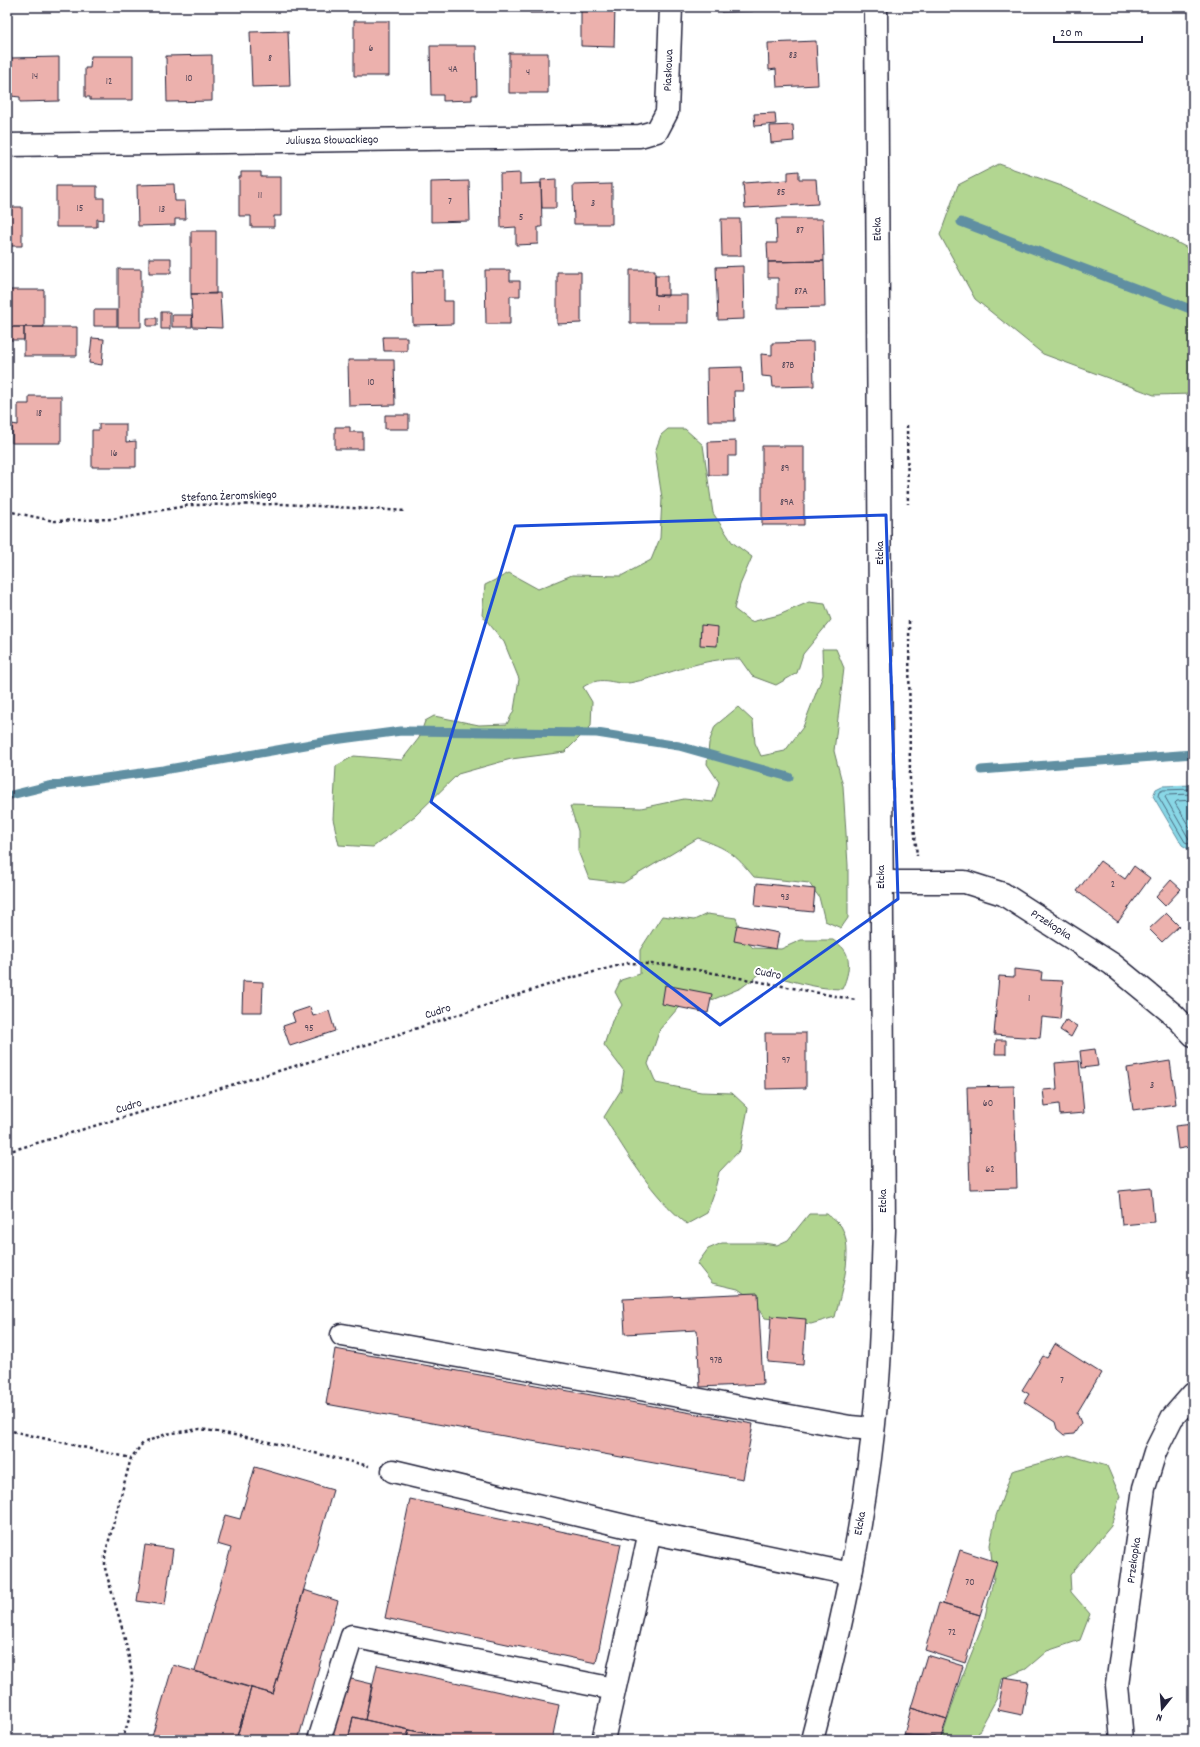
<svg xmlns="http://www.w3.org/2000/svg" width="1200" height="1747" font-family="Dekko,sans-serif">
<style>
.green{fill:#b2d691;stroke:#6a7c66}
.water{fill:#89d7e6;stroke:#608fa2}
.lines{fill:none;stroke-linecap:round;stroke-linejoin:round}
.shore{stroke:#4b6a7f;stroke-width:1}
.stream{stroke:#608fa2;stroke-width:9}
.building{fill:#ecb1ad;stroke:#22223b}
.minor-casing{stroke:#22223b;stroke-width:25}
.major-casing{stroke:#22223b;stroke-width:25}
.path{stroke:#22223b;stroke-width:2.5;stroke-dasharray:3 3;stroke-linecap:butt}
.minor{stroke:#fff;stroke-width:22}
.major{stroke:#fff;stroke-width:22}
.marked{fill:none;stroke:#1d4ed8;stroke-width:3;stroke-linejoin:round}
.labels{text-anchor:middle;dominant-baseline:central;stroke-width:4;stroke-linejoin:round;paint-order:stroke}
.number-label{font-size:10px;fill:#544658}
.street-label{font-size:12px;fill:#22223b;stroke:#fff}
</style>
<rect width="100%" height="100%" fill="#fff"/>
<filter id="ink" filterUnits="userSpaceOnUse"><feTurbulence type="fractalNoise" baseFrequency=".025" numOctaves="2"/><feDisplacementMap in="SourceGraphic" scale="8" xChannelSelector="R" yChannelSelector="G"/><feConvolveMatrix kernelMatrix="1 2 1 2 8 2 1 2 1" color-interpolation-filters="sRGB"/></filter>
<g filter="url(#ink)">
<path class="green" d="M999,164l60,21 91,43 43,23v143l-39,1 -111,-41 -68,-55 -35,-64 18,-50z
M668,429h17l18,16 10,68 19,29 20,15 -12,28 -6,24 17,13 28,-7 30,-13 16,2 6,16 -28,34 -6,19 -21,12 -24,-9 -12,-17c-37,-2 -71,16 -106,23 -21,5 -29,-9 -51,5l9,15 -1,24 -26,26 -54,7 -53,15 -43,42 -42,31 -34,-2 -6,-26 3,-53 18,-10 48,4 17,-22 6,-17 9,-5 45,9 28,-1 7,-14 5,-31 -15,-37 -22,-27 3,-30 24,-12 29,16 34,-14 49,1 30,-16 9,-22 2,-40 -7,-46 6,-17z
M822,649h14l8,19 -10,83 9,35 5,79v53l-7,10 -16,-7 -6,-24 -10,-14 -55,-6c-20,-24 -26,-28 -56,-39l-75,45 -34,-4 -11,-28v-20l-8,-25 71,2 43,-9 29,3 6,-20 -12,-18 2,-21 6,-17 23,-19 15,14 2,22 6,13 24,-5 18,-24 20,-52z
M707,914l29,4 7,19 10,11 28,1 20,-9h32c4,3 10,7 12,11 7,11 2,28 -3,38 -29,0 -53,-10 -81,-16l-20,15 -34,14 -29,6 -18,21 -12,35 8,19 45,9 31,1 16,15 -8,42 -21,22 -5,21 -7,20 -20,11c-36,-29 -59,-69 -83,-107l17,-27 3,-19 -20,-26 8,-24 10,-16 -7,-13 6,-12 19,-6v-24l22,-34 32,4z
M809,1214h18c4,4 11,8 14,12 14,24 0,66 -6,91l-24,7 -46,-6 -10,-17 -17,-12 -26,-6 -15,-19 11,-15 14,-6h41l14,2 11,-5z
M1069,1455l38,11 13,30 -9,30 -41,49 1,17 19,22 -10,26 -33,11 -21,18 -25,10 -4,19 -16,29 -5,13h-35l19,-58 23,-57 11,-48 -4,-32 6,-29 16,-45z"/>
<path class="water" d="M1193,785v63l-5,1 -6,-4 -29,-49 3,-7 6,-3z"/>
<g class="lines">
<path class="shore" d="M1193,789l-30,1 -4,2 -1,4 27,46 8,3
M1193,794l-27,1 -1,2 24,42 4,1
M1193,800l-16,1 -2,2 18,30"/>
<path class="stream" d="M961,222l232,88
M981,770l212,-16
M7,796l41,-10 115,-16 171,-30 67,-9 196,2 82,13 110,31"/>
</g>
<path class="building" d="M530,7h17l-1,6h-16z
M581,7h34l-1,40 -33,-1z
M721,7h32v4l-32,1z
M354,21h35v55h-35z
M288,31l2,55 -38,1 -2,-55z
M816,41l2,44 -41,2 -1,-18 -7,1 -1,-27z
M430,46h46l1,49h-5v5l-29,1v-6h-12z
M509,53h39v40h-39z
M212,55v46l-45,1 -1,-46z
M91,56h42v44h-43v-3h-5v-29h5z
M59,57v44l-39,1v-5l-9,-1 -1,-38z
M775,113l1,11 -21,2 -1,-12z
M793,125l1,16 -23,2 -1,-17z
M799,171v8h17l2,25 -73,4 -2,-25 45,-3v-8z
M241,172h20v5h20v39h-7v11h-23v-11h-12v-39h2z
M520,173v11l21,-1 1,44h-4v17l-22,1v-18l-15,1 -1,-54z
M556,179v29h-14l-1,-28z
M469,181l1,40 -39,1v-40z
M174,184l1,17h10l1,18h-11v6l-37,1 -1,-41z
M612,184v40h-38l-1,-39z
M56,186h41v12h7v22l-7,-1v8h-41z
M7,207h15v39h-15z
M721,219h19l1,37h-19z
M776,219h47l1,42 -56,1 -1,-19h10z
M191,231h25v63h-25z
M149,258h22v15h-22z
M824,261l1,46 -47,1v-30h-10v-16z
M743,266l1,53 -26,1 -2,-53z
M118,269h23v58h-23z
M485,270h25v11h10v15h-10v28h-24z
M630,270h25v25h33v28h-58z
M444,271v30h9v23l-40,1 -1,-53z
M557,272h24v51l-24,1z
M655,275h13v21l-13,-1z
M7,290h37v37h-37z
M220,293l2,35 -29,-1 -2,-33z
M94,310h23v16h-23z
M161,312h9v17h-9z
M172,315h20v12h-20z
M147,318h10v8h-10z
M7,327h17v13h-17z
M24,327h53v29h-53z
M383,337h24v14h-23z
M92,338l12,1 -2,26 -13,-2z
M813,342l1,44 -41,1 -1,-10 -10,-1 -1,-22 11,1v-12z
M348,360h46l1,45 -46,1z
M742,367l1,24h-9l1,30h-27l-1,-53z
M29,396h32v47h-49v-19l6,1v-21h11z
M385,415h24v14h-24z
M99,424h27v18l10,-1v26h-44v-37h7z
M335,427h15v5h13v17h-28z
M736,441v15h-8v19h-19l-1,-33z
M762,446h42v79h-42z
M701,625l17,2 -1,19 -17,-1z
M1100,861l25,18 9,-13 16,12 -32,44 -41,-31z
M1171,880l10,9 -16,17 -9,-9z
M757,883l58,6 -2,23 -58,-6z
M1166,913l13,13 -17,16 -13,-13z
M737,925l42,8 -3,16 -42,-8z
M1014,969l28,3 -1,8 22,1 -3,38 -18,-2 -2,21 -46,-3 5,-59 15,1z
M243,981l20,1 -1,30h-20z
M665,985l47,9 -4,19 -46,-9z
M310,1007l3,9 16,-5 6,20 -45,15 -7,-20 12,-4 -3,-9z
M1066,1020l11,6 -6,11 -11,-7z
M765,1033h41v55l-40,1z
M996,1040h10v14h-11z
M1095,1049l3,17 -16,2 -2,-17z
M1079,1061l5,52 -24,2 -1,-11 -14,2 -2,-16 14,-1 -2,-26z
M1170,1061l6,43 -43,6 -6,-42z
M1014,1086l3,102 -47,1 -3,-102z
M1193,1124v45h-1l-3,-22 -11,2 -3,-23z
M1151,1188l3,34 -32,3 -3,-34z
M758,1293l5,91 -63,3 -3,-57 -72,4 -2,-35z
M771,1316l35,3 -3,46 -35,-3z
M1055,1344l46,29 -24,40 4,10 -7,11 -10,1 -7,-6 -2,-7 -31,-20 5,-8 -7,-4 21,-34 4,2z
M335,1349l418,75 -10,55 -417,-75z
M255,1467l78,23 -60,204 -78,-23 36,-123 -14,-4 8,-29 15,4z
M410,1499l211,45 -25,119 -211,-45z
M145,1545l28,4 -8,56 -28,-4z
M960,1550l37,12 -17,53 -37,-11z
M304,1590l34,11 -40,139h-62l15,-52 22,6z
M939,1603l41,12 -15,48 -40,-13z
M927,1655l36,11 -16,53 -36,-11z
M173,1665l78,23 -15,52h-85z
M377,1665l182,40 -7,35h-96l-91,-20z
M1004,1677l24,4 -6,34 -24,-5z
M347,1678l25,6 -7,36 -12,-3 -5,23h-17z
M911,1708l36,11 -6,18 -37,-2z
M353,1717l56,13 -3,10h-58z
M409,1730l47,10h-50z
M904,1735l30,2v3h-30z"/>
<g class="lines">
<g class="minor-casing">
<g id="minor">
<path id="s1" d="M7,145l633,-9 17,-5 10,-19 4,-105"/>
<path id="s2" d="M881,882h84l38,12 109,70 62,51 19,20"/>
<path d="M342,1335l508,92 23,2"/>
<path d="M393,1471l257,61 201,42"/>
<path d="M319,1740l33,-104 262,53"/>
<path d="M603,1740l47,-208"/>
<path id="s3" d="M1122,1740l-5,-55 27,-197 11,-36 17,-34 21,-24"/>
</g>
</g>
<g class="major-casing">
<g id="major">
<path id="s4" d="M812,1740c30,-114 55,-229 65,-347 5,-54 5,-109 7,-163l-8,-1223"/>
</g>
</g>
<path class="path" d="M907,425l1,79
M7,511l47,10 58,-2 79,-14 92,-1 123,7
M909,621l1,162 7,73
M7,1152l365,-109 191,-63 65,-17 43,2 185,35
M7,1430l124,28
M122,1740c4,-12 9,-24 10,-36 5,-39 -17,-97 -27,-136v-13l26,-97 12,-15 23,-9 34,-5 52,9 117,28"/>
<use href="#minor" class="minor"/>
<use href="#major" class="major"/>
</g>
</g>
<path class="marked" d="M886,515l12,384 -178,126 -289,-223 84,-276z"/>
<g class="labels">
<g class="number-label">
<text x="371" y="49">6</text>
<text x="793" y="56">83</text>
<text x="270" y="59">8</text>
<text x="453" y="70">4A</text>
<text x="528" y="73">4</text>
<text x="35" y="77">14</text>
<text x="189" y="79">10</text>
<text x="109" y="82">12</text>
<text x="781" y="193">85</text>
<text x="260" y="196">11</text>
<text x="450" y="202">7</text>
<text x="593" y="204">3</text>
<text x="80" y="209">15</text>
<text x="162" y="210">13</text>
<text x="521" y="218">5</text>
<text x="800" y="231">87</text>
<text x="801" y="292">87A</text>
<text x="659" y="309">1</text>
<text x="788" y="366">87B</text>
<text x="371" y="383">10</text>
<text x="39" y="414">18</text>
<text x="114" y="454">16</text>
<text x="785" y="469">89</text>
<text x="787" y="503">89A</text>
<text x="1113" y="885">2</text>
<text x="785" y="898">93</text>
<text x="1029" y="999">1</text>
<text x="309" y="1029">95</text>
<text x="786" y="1061">97</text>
<text x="1152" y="1086">3</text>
<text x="988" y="1104">60</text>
<text x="990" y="1170">62</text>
<text x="716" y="1361">97B</text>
<text x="1062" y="1381">7</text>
<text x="970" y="1583">70</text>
<text x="952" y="1633">72</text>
</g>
<g class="street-label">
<text stroke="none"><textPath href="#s1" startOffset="714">Piaskowa</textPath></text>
<text stroke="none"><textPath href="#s1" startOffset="325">Juliusza Słowackiego</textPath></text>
<text transform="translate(878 229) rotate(-91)">Ełcka</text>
<text transform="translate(229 497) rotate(-2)">Stefana Żeromskiego</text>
<text transform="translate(880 553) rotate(-90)">Ełcka</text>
<text transform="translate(881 877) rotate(-90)">Ełcka</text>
<text stroke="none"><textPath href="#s2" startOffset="181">Przekopka</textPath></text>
<text transform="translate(768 974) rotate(11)">Cudro</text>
<text transform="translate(438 1012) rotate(-18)">Cudro</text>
<text transform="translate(129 1107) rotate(-17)">Cudro</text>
<text transform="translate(883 1201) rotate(-90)">Ełcka</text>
<text stroke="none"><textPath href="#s4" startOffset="222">Ełcka</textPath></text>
<text stroke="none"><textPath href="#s3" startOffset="181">Przekopka</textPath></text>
</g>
</g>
<rect width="1200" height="1747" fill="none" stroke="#fff" stroke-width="24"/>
<rect x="12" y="12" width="1176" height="1723" fill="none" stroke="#22223b" stroke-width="1.5" filter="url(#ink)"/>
<g transform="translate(1162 1709) rotate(197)" stroke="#ffffff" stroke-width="3" paint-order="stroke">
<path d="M0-3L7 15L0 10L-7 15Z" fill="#22223b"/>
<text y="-6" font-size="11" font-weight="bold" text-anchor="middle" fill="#22223b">N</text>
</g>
<path d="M1054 36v6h88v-6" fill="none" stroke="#22223b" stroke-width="2"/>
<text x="1060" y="36" font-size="12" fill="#22223b" stroke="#ffffff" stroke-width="3" paint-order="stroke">20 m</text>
</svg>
